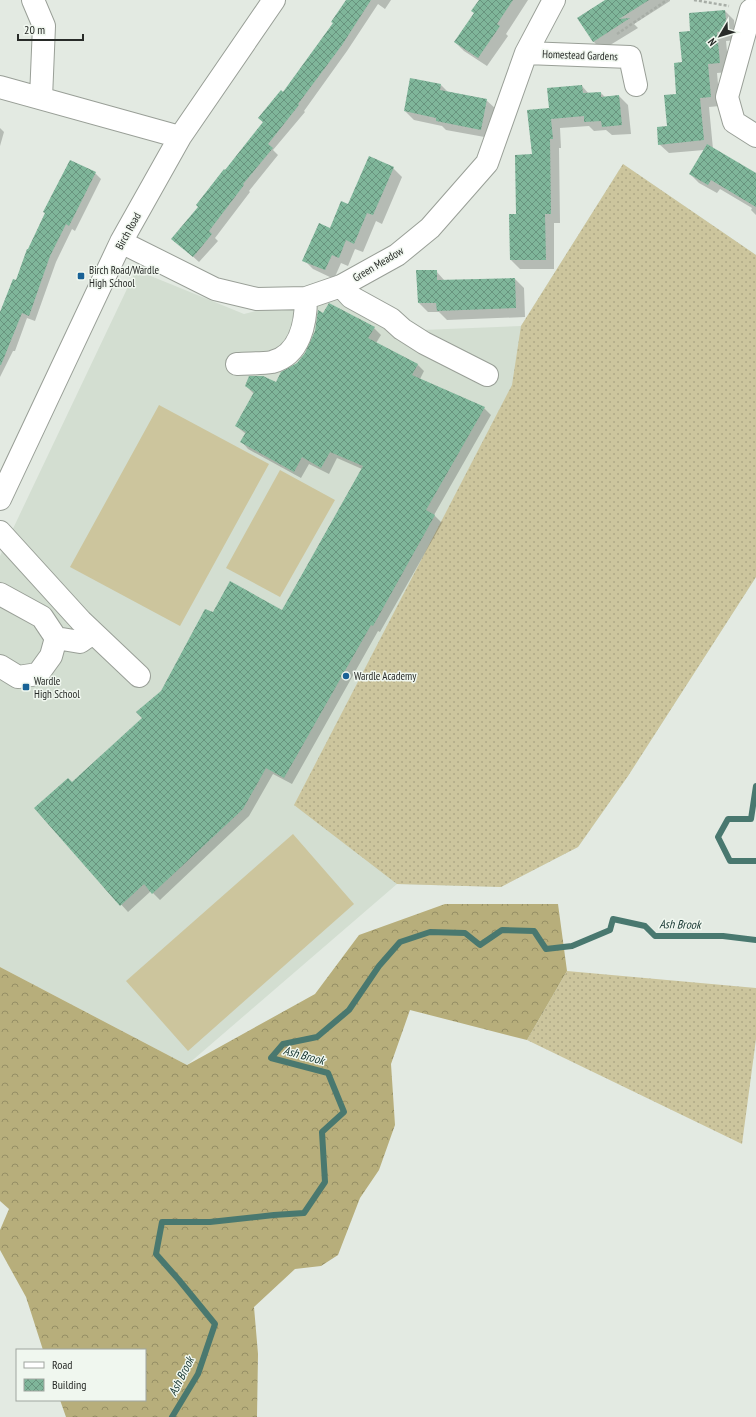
<svg xmlns="http://www.w3.org/2000/svg" width="756" height="1417" font-family="'PT Sans Narrow',sans-serif">
<style>
.built{fill:#d3ded1}
.grass{fill:url(#grass-dots)}
.forest{fill:url(#forest-crowns)}
.pitch{fill:#ccc59d}
.shadow{fill:#0003}
.lines{fill:none;stroke-linecap:round;stroke-linejoin:round}
.stream{stroke:#49786f;stroke-width:6}
.building{fill:url(#building-cross-hatch)}
.minor-casing{stroke:#999f97;stroke-width:24}
.path{stroke:#a7ada6;stroke-width:2.5;stroke-dasharray:3 2;stroke-linecap:butt}
.minor{stroke:#fff;stroke-width:22}
.poi-dot{fill:#196296;stroke:#f0f7ef;stroke-width:1.5}
.labels{text-anchor:middle;dominant-baseline:central;stroke-width:3;stroke-linejoin:round;paint-order:stroke}
.street-label{font-size:11px;fill:#282b28;stroke:#f0f7ef}
.poi-label{font-size:11px;fill:#282b28;stroke:#f0f7ef;text-anchor:start}
.water-label{font-size:12px;font-style:italic;fill:#12332e;stroke:#f0f7ef}
</style>
<defs>
<pattern id="grass-dots" width="8" height="8" patternUnits="userSpaceOnUse"><rect width="8" height="8" fill="#ccc59d"/><path d="M2 2h.1M6 6h.1" fill="none" stroke="#afa987" stroke-width="1.8" stroke-linecap="round"/></pattern>
<pattern id="forest-crowns" width="20" height="18" patternUnits="userSpaceOnUse"><rect width="20" height="18" fill="#b7ae7b"/><path d="M2 6a3 3 0 1 1 6 0M12 15a3 3 0 1 1 6 0" fill="none" stroke="#958e65"/></pattern>
<pattern id="building-cross-hatch" width="8" height="8" patternUnits="userSpaceOnUse"><rect width="8" height="8" fill="#7fb69a"/><path d="M0 0l8 8M0 8l8-8" fill="none" stroke="#68947e"/></pattern>
</defs>
<rect width="100%" height="100%" fill="#e3eae2"/>
<path class="built" d="M623,164l133,91v322l-128,199 -50,71 -77,40 -104,-3 -210,181 -187,-98v-411l136,-286 108,44 90,-22 88,38 99,-4z"/>
<path class="grass" d="M623,164l133,91v322l-128,199 -50,71 -77,40 -104,-3 -103,-79 218,-420 9,-59z
M567,971l189,17v51l-14,105 -215,-104z"/>
<path class="forest" d="M445,904h113l9,67 -40,69 -117,-30 -19,54 4,61 -16,45 -19,28 -22,57 -17,11 -26,3 -41,38 4,47 -1,63h-191l-6,-17h85v-50h-102l-17,-53 -26,-47v-20l9,-21 -9,-8v-234l187,98 128,-71 44,-59z"/>
<path class="pitch" d="M159,405l110,59 -89,162 -110,-59z
M280,470l55,30 -55,97 -54,-29z
M293,834l61,70 -166,147 -62,-70z"/>
<path class="shadow" d="M347,0h44l-6,9 -7,-5 -31,47 -43,60 1,1 -32,38 5,5 -29,36 1,1 -35,46 3,3 -19,21 -20,-18 20,-37 26,-36 39,-48 -5,-5 24,-25 51,-70z
M480,0h48l-22,34 2,2 -21,30 -23,-15 -9,-9 20,-29z
M607,0h63v1l-36,23 4,4 -36,22 -9,-9z
M725,11l9,9 2,20 -10,1 3,31 -12,1 3,33 -11,1 4,42 43,25v41l-5,-5 1,-2 -32,-19 -3,4 -18,-10 -9,-9 14,-24 -35,3 -10,-9 9,-17 10,-32 5,-32 8,-31z
M441,85l8,8 37,7 10,9 -6,29 -44,-8 -4,-4 -28,-6 -9,-9z
M582,86l7,8 12,-1 5,5 13,-2 9,9 3,29 -19,1 -6,-5 -12,1 -5,-5 -29,2 1,20h-2l1,75h-6v46h-34l-9,-9 6,-45 16,-60 17,-46z
M0,128l4,4 -4,14z
M393,168l9,9 -20,47 -6,-3 -13,31 -8,-3 -7,17 -7,-3 -7,16 -21,-10 -9,-9 44,-54z
M95,173l6,6 -26,52 -3,-2 -16,33 -21,59 -8,-3 -12,33h-2l-13,26v-63l17,-32z
M436,271l9,10 70,-2 9,9 1,29 -78,3 -8,-8h-11l-9,-9z
M374,328l7,7 -5,8 41,21 7,7 -4,8 64,29 7,7 -57,100 8,8 -62,109 -2,-1 -86,153 -19,-10 -24,42 -89,84 -9,-9 -23,21 -93,-103 37,-26 71,-65 71,-105 68,-2 80,-142 -25,-11 -8,16 -20,-10 -8,14 -53,-29 -6,-7 4,-8 -10,-8 18,-32 -8,-8 30,-3z"/>
<g class="lines">
<path class="stream" d="M756,786l-5,33h-23l-10,18 12,24h26
M172,1417l26,-43 17,-50 -36,-44 -23,-26 6,-32h48l64,-7 30,-2 21,-31 -3,-50 22,-20 -16,-39 -57,-15 12,-14 34,-7 32,-27 30,-44 21,-24 30,-10 35,1 15,12 22,-15 32,1 12,18 26,-3 38,-16 3,-11 32,7 10,10h68l33,4"/>
</g>
<path class="building" d="M346,0h25l-29,45 -44,59 1,1 -31,39 5,4 -30,36 1,1 -35,46 3,3 -19,23 -22,-18 27,-32 -2,-2 28,-36 1,1 38,-48 -5,-4 23,-28 2,2 50,-69 -2,-1z
M479,0h34l-16,24 3,2 -22,32 -24,-16 20,-29 -3,-2z
M605,0h44l-30,19 11,-1 -37,24 -16,-24z
M725,10l2,21 -10,1 3,31 -12,1 3,33 -11,1 4,42 -46,5 -1,-18 10,-1 -3,-31 12,-1 -2,-31 8,-1 -3,-30 11,-1 -1,-18z
M410,78l31,6 -1,6 47,9 -6,31 -45,-9v-3l-32,-7z
M582,85l1,8 18,-1v5l18,-2 3,30 -20,2 -1,-6 -17,1v-6l-33,3 2,20h-3l1,75h-6l1,46h-36l-1,-46h7l-1,-59 17,-1 -5,-44 22,-2 -2,-20z
M707,144l49,29v34l-45,-27 -3,5 -19,-11z
M369,156l25,11 -21,48 -6,-2 -13,31 -8,-4 -7,18 -7,-3 -7,15 -23,-9 17,-38 11,5 11,-27 7,3z
M70,160l26,12 -27,54 -3,-2 -16,32 -21,60 -7,-3 -21,52h-1v-53l13,-33 3,1 11,-31h1l17,-36 -2,-1z
M416,270h21v10l78,-2 1,30 -79,3 -1,-8h-18z
M329,303l46,24 -7,11 50,26 -6,11 73,32 -59,103 9,5 -62,111 -2,-1 -87,153 -18,-10 -23,41 -91,85 -8,-10 -24,22 -86,-98 34,-30 4,4 70,-64 -6,-6 25,-21 44,-82 8,3 17,-31 52,29 81,-144 -33,-14 -9,16 -19,-11 -8,15 -54,-30 6,-10 -11,-6 19,-34 -9,-6 4,-10h14l13,6 5,-10 16,-9 8,-10 10,-22 3,-21 5,3z"/>
<g class="lines">
<g class="minor-casing">
<path id="minor" d="M33,0l11,26 -3,72
M751,10l-24,87 7,25 22,14
M526,53l104,4 6,28
M0,87l180,50
M121,242l94,47 42,10 49,-1 35,-12 56,-31 33,-27 57,-65 39,-110 28,-53
M341,286l10,11 40,22 11,10 22,14 63,32
M237,364c11,-1 24,0 35,-2 28,-7 34,-39 34,-64
M0,499l121,-257 59,-105 94,-137
M0,532l81,89 58,55
M0,594l42,23 14,21 -5,18 -13,18 -20,3 -18,-11
M56,638l24,4 13,-9"/>
</g>
<path class="path" d="M694,0l35,6
M617,34l50,-34"/>
<use href="#minor" class="minor"/>
</g>
<g class="poi-dot">
<rect x="77" y="272" width="8" height="8" rx="2"/>
<circle cx="346" cy="676" r="4"/>
<rect x="22" y="683" width="8" height="8" rx="2"/>
</g>
<g class="labels">
<g class="street-label">
<text transform="translate(580 55) rotate(2)">Homestead Gardens</text>
<text transform="translate(128 231) rotate(-61)">Birch Road</text>
<text transform="translate(378 264) rotate(-31)">Green Meadow</text>
</g>
<g class="poi-label">
<text x="89" y="270">Birch Road/Wardle<tspan x="89" dy="13">High School</tspan></text>
<text x="354" y="676">Wardle Academy</text>
<text x="34" y="681">Wardle<tspan x="34" dy="13">High School</tspan></text>
</g>
<g class="water-label">
<text transform="translate(680 924) rotate(1)">Ash Brook</text>
<text transform="translate(304 1055) rotate(15)">Ash Brook</text>
<text transform="translate(181 1376) rotate(-63)">Ash Brook</text>
</g>
</g>
<rect x="16" y="1349" width="130" height="52" fill="#f0f7ef" stroke="#a0a59f"/>
<rect x="24" y="1362" width="20" height="6" fill="#ffffff" stroke="#a0a59f"/>
<text x="52" y="1369" font-size="12" fill="#282b28">Road</text>
<rect x="24" y="1379" width="20" height="12" fill="url(#building-cross-hatch)" stroke="#a0a59f"/>
<text x="52" y="1389" font-size="12" fill="#282b28">Building</text>
<g transform="translate(720 36) rotate(232)" stroke="#f0f7ef" stroke-width="3" paint-order="stroke">
<path d="M0-3L7 15L0 10L-7 15Z" fill="#282b28"/>
<text y="-6" font-size="11" font-weight="bold" text-anchor="middle" fill="#282b28">N</text>
</g>
<path d="M18 34v6h65v-6" fill="none" stroke="#282b28" stroke-width="2"/>
<text x="24" y="34" font-size="12" fill="#282b28" stroke="#f0f7ef" stroke-width="3" paint-order="stroke">20 m</text>
</svg>
